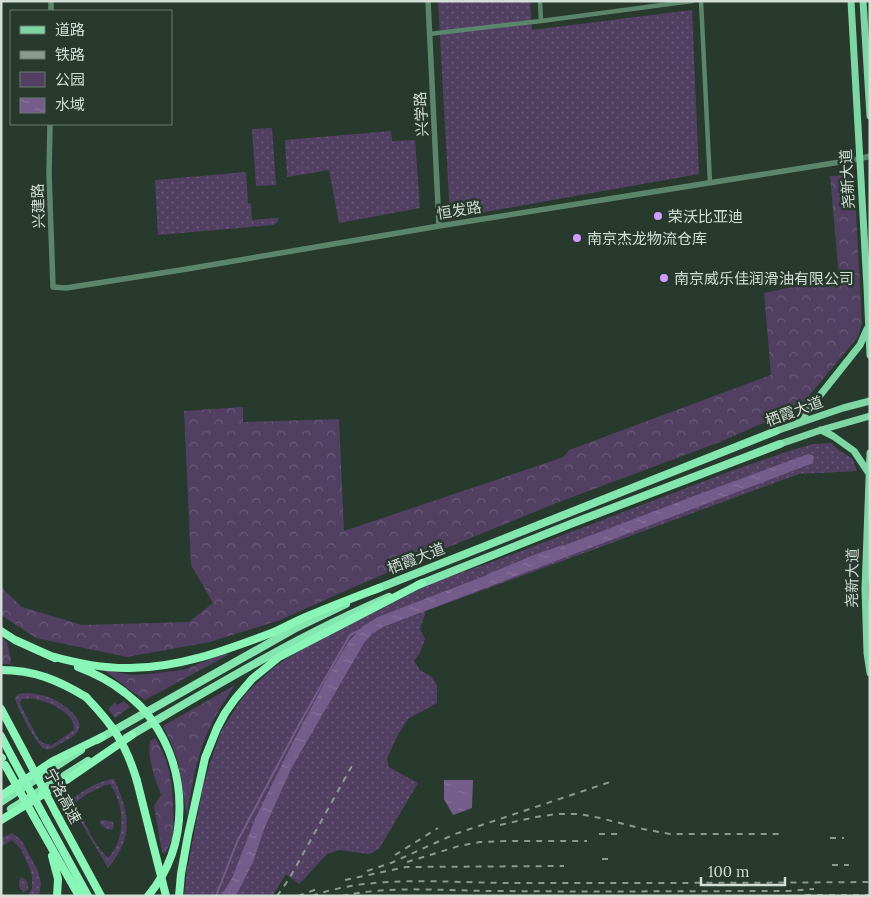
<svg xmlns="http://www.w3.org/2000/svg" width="871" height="897" font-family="Lora,'Noto Sans SC',serif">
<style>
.green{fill:url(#green-dots);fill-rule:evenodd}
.forest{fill:url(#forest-crowns)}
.water{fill:url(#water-ripples)}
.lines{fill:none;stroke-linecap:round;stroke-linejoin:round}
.stream{stroke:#745d8a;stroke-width:2}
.minor{stroke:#5c866c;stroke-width:4.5}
.tertiary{stroke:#5c866c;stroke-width:5.5}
.primary{stroke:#7dd6a3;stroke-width:7}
.trunk{stroke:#83e6ae;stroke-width:8}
.motorway{stroke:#89f6b8;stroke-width:8}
.rail{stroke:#8c9a90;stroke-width:2;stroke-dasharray:6 6;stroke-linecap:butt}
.motorway-bridge{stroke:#89f6b8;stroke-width:8}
.poi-dot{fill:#d09dfe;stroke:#28392e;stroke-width:2}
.labels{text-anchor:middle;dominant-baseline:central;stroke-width:5;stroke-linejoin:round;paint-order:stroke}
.street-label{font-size:15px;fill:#d3ded6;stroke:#28392e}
.poi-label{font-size:15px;fill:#d3ded6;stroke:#28392e;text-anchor:start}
</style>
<defs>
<pattern id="green-dots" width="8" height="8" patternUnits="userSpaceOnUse" patternTransform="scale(1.25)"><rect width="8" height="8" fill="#524062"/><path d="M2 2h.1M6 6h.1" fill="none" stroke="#6a5b78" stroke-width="1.8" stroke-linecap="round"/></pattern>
<pattern id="forest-crowns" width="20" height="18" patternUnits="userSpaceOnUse" patternTransform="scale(1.25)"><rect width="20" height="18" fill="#524062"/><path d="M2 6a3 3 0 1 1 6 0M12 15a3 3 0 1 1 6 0" fill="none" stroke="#6a5b78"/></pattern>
<pattern id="water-ripples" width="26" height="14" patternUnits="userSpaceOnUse" patternTransform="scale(1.25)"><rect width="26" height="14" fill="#745d8a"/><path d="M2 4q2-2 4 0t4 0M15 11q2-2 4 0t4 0" fill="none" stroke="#87749a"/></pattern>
</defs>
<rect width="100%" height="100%" fill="#28392e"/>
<path class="green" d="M438,1h92l2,29 160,-20 7,164 -242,43 -7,-1z
M272,128l4,57 -20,1 -4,-57z
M391,131l1,10 23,-1 5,68 -81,15 -10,-53 -42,7 -2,-37z
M246,172l2,31 3,1 1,16 26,-2v3l-4,4 -116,10 -3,-55z
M831,443l9,8 12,7 5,13 -58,3 -373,137 -6,18 5,10 -5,14 -6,8 6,9 12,7 5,9v17l-29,16 -9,14 -12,25 2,9 29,16 -39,66 -10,5 -30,-4 -12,4 -21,23 -7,7 -13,-10 -13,21 -2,1h-87l3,-26 16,-83 7,-24 11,-32 16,-25 9,-13 27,-25 16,-11 32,-18 113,-57 58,-20 239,-91 58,-20 24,-7z
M28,693c8,1 15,2 23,5 9,4 35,20 27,33 -3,6 -19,13 -25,17 -5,2 -8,2 -11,-1 -8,-7 -22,-35 -26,-45l-1,-4 3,-4zM22,699c4,0 9,-1 13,0 14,3 41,14 39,31l-22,15 -9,-2 -4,-3 -18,-34 -1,-4z
M111,779h3c16,35 20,57 -6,89l-39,-66c13,-11 25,-19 42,-23zM110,784c15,21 16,55 -2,74 -15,-14 -24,-37 -33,-55 11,-9 21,-15 35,-19z
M104,820l9,2 1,3 -1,4c-6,2 -11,-2 -14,-8z
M12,833l7,5 4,5 15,28 3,12 -2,13h-11l4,-8v-11l-2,-8 -9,-20 -9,-9 -11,7v-9z
M21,877c6,2 9,9 6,14l-4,1c-5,-4 -5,-10 -2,-15z"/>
<path class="forest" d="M854,175l8,148 -4,14 -60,72 -30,12 -48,21 -161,60 -113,46 -92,39 -74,33 -70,22 -83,15 -91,-19 -35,-23v-28l21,20 60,18 107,-3 24,-19 -22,-38 -7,-154 59,-4v15l96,-3 5,112 220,-74 5,-7 202,-75 -7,-82 75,-16 -9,-101z
M1,637l6,5 4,18 -1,4h-9z
M226,653l2,2 -83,45 -14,-9 -27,-21 28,5 16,-1 35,-4z
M235,685c-13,20 -26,40 -33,62 -8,22 -11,45 -15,69l-9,-54 -7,-19 -8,-17z
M124,701l6,6 -15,11 -7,-9 7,-7 2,3z
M155,738c14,22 18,46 18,71 1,12 1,24 -3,35 -2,4 -4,7 -6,10l-2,-2 -8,-46 7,-11c-6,-17 -14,-36 -11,-54z"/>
<path class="water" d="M808,454l4,1 2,2 -1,6 -430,164 -11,7 -8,9 -72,124 -28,62 -11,33 -17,34h-15l11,-18 24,-61 37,-75 35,-66 21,-35 14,-15 15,-9 57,-22 267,-102z
M444,780h29l-1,28 -19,7 -9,-16z"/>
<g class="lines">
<path class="stream" d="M488,575l49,-20 26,-9
M216,896l21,-54 64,-121 49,-86 12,-6"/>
<path class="minor" d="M540,1l1,20
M701,1l9,182
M429,34l112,-13 151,-20"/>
<path class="tertiary" d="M428,1l11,225
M51,11v-10
M50,124l-1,50 4,113 13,1 121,-19 252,-43 420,-67 11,-3"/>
<path class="primary" d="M851,1l16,286 3,68
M863,1l7,115
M798,423l62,-78 7,-16
M821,430l12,6 21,15 14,21
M776,431l67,-23 27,-7
M780,444l41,-14 49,-14
M870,453l-5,136 2,64 3,20"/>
<path class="trunk" d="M418,585l155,-62 207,-79
M374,590l402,-159
M126,738c86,-50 171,-102 263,-141
M97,740l197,-111 52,-25
M1,802l80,-52
M11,809l77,-48"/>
<path class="motorway" d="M1,631l14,9 40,18
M51,656c25,7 49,12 75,12 50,1 101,-18 148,-36 11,-5 22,-11 34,-16 24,-10 47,-19 71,-28
M78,667c16,6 32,14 46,25
M1,670c33,0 57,10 85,27
M1,709l23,43
M1,736l12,23
M1,757l1,1
M137,781l29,115
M1,796l52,-35 49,-24
M56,813l45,83
M1,820l67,-41 64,-44
M46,820l42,76
M38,824l41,72
M52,856l6,23 -1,17
M179,896l2,-22 7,-39 17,-77 12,-30 8,-15 10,-14 17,-20 27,-22 143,-74"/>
<path class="rail" d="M500,825l36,-8 21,-3h22l21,4 43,11 27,5h110
M599,834h21
M830,838h14
M395,855l43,-27
M602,859h10
M407,862l52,-16 21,-4 26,-1h81
M832,865h17
M367,871l24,-8 64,-29 158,-53
M345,880l61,-13 158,-1
M805,895h65
M277,896l12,-17 64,-115
M298,896l19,-7
M312,896c60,-22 136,-13 199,-13 119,0 239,0 359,-1
M342,896c51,-11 104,-5 155,-5 98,1 195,0 292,0l25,-2"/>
<path class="motorway-bridge" d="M124,692c10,8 20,16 27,27 38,52 39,127 -3,177
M86,697c27,28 40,47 51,84
M24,752l32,61
M13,759l33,61
M5,765l33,59"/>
</g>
<g class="poi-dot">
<circle cx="658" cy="216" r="5"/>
<circle cx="577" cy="238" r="5"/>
<circle cx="664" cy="278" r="5"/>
</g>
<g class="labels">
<g class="street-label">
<text transform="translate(421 114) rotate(-93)">兴学路</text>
<text transform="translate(847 179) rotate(-93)">尧新大道</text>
<text transform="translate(38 206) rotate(-92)">兴建路</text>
<text transform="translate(459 210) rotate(-9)">恒发路</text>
<text transform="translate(794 411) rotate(-20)">栖霞大道</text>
<text transform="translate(416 558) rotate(-21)">栖霞大道</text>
<text transform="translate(852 578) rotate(-89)">尧新大道</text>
<text transform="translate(63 796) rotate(62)">宁洛高速</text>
</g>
<g class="poi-label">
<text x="668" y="216">荣沃比亚迪</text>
<text x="587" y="238">南京杰龙物流仓库</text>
<text x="674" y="278">南京威乐佳润滑油有限公司</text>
</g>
</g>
<rect width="871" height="897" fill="none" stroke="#d3ded6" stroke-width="5"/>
<rect x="10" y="10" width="162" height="115" fill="#28392e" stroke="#6c7b71"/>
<rect x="20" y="26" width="25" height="8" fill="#7dd6a3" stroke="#6c7b71"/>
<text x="55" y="35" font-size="15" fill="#d3ded6">道路</text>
<rect x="20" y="51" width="25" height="8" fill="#8c9a90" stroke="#6c7b71"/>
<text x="55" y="60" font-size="15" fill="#d3ded6">铁路</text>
<rect x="20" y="72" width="25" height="15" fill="#524062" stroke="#6c7b71"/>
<text x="55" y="85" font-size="15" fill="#d3ded6">公园</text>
<rect x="20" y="98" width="25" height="15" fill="url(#water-ripples)" stroke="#6c7b71"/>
<text x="55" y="110" font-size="15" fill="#d3ded6">水域</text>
<path d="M701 877v8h84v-8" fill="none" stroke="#d3ded6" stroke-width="2.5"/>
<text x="708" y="877" font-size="15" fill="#d3ded6" stroke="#28392e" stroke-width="4" paint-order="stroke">100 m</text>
</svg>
